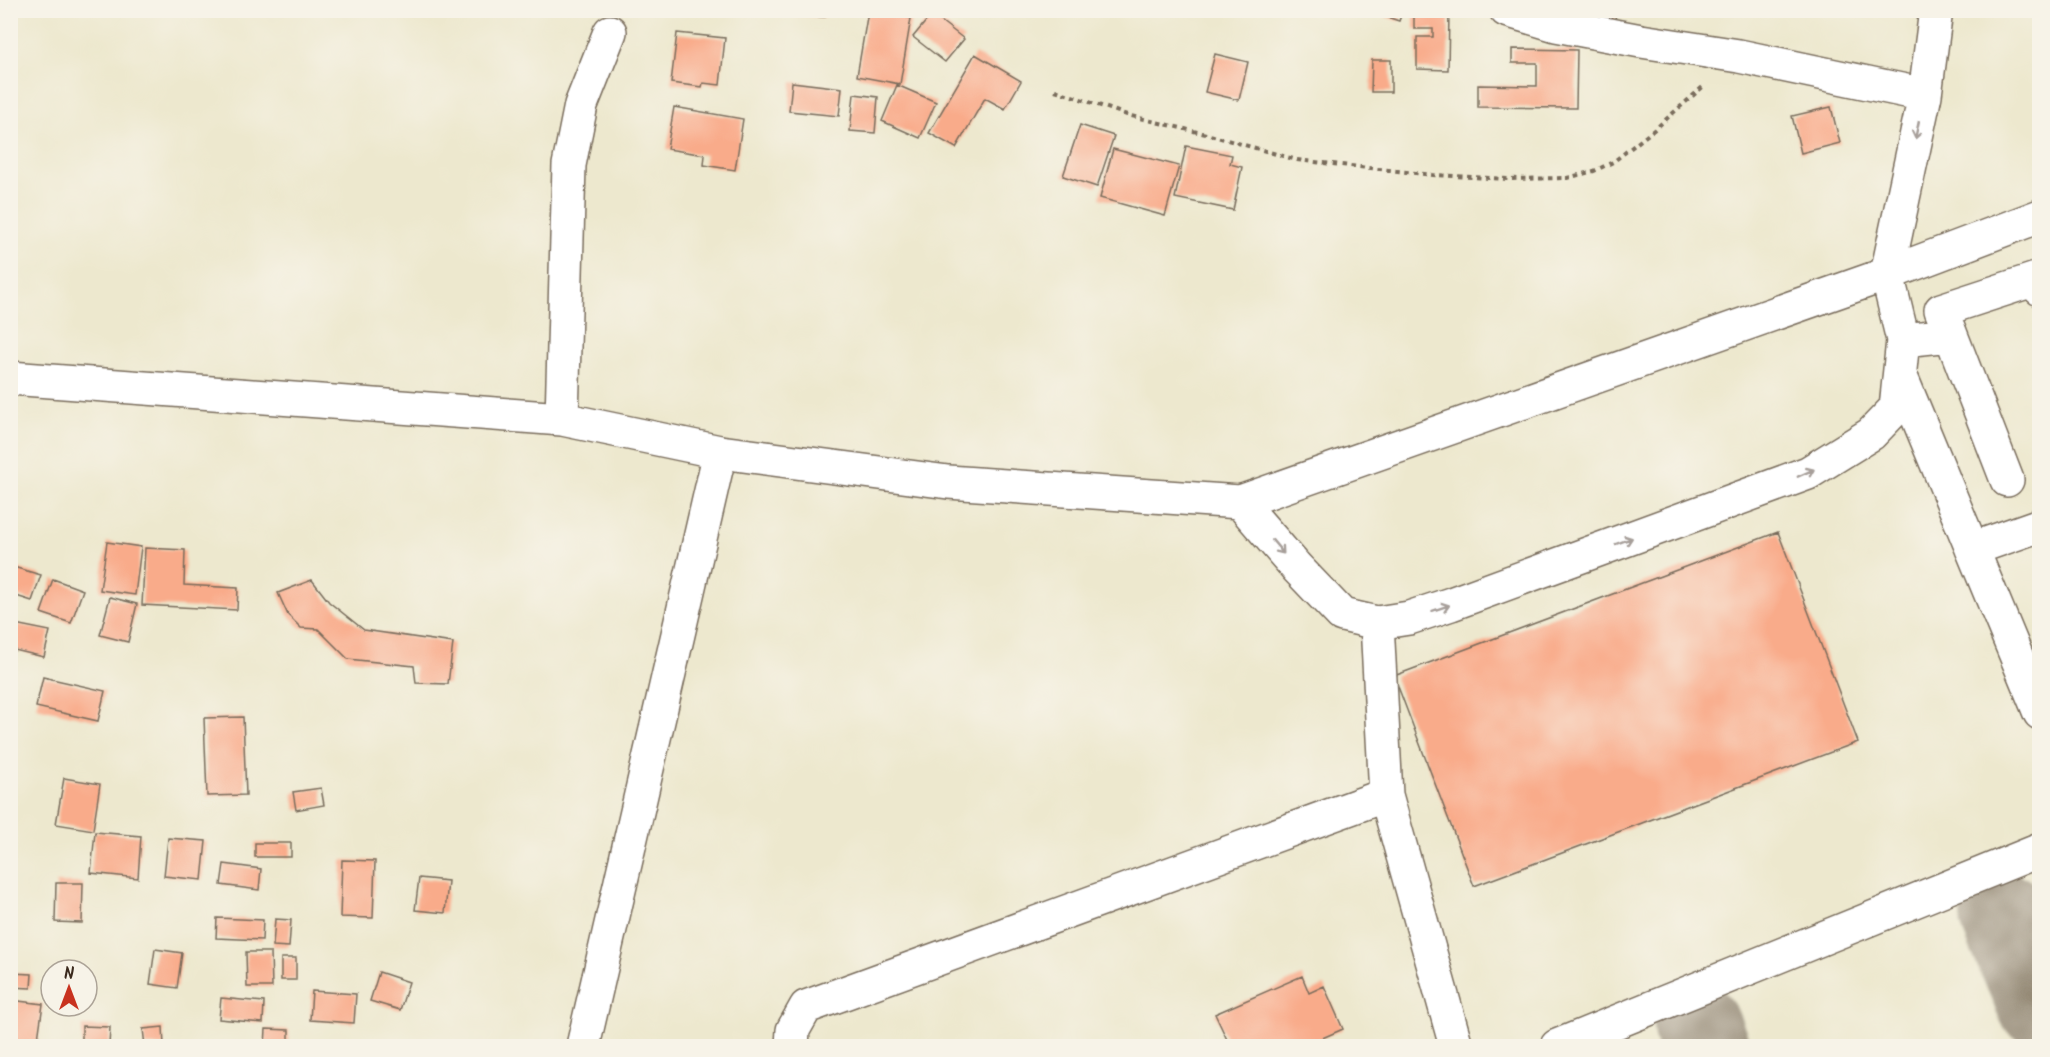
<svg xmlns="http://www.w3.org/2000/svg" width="2050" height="1057" font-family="Kalam,sans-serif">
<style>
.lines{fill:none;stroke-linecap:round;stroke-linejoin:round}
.taxiway{stroke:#948976;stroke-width:88}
.building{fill:#f9ab8a}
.minor-casing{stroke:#796c5c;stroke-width:36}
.path{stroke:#796c5c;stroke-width:4;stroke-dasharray:4.5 4.5;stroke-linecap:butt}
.minor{stroke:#fff;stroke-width:33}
.oneway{stroke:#a79f9a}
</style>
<rect width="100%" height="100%" fill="#f7f3e8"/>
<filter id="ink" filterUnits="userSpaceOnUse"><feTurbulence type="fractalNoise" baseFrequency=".0167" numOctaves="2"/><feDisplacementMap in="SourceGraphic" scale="12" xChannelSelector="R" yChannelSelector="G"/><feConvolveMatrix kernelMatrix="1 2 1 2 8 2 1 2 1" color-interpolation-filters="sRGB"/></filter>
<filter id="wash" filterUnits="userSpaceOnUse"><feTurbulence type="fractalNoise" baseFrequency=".008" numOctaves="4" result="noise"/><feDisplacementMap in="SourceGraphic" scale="24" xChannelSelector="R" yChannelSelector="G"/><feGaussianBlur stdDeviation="1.35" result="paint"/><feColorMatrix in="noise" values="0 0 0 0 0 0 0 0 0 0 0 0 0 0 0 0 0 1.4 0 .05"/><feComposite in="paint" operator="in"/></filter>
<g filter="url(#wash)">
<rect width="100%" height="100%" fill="#ede8ce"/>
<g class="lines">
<path class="taxiway" d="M2004,916l36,86
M1697,1027l8,19"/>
</g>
<g id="blocks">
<path class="building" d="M785,10h40v7l-40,-2z
M1385,10h18l-4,11 -15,-5z
M1576,10h42l-5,14z
M868,11l43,7 -11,66 -43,-8z
M1414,12h35l-1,58 -31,-1v-32h16v-8h-19z
M932,14l32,25 -19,23 -32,-25z
M677,33l48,5 -5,47 -17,-2 -1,4 -31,-4z
M1512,49l65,1 -1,58 -98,-1v-22l59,1v-23h-25z
M975,54l46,27 -16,28 -20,-11 -29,50 -27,-15z
M1215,54l33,8 -9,38 -34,-8z
M1372,60h19v32h-20z
M792,82l50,6 -3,28 -50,-5z
M897,85l39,17 -16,36 -38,-17z
M854,94l24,3 -3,36 -25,-2z
M674,107l69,12 -8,51 -31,-5 1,-10 -38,-6z
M1831,107l9,36 -39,10 -9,-37z
M1080,125l34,11 -17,51 -34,-11z
M1186,146l46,9 -2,9 12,3 -9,43 -58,-12z
M1113,149l66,17 -14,50 -65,-18z
M1778,532l80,210 -384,144 -80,-210z
M107,542l34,5 -6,48 -35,-5z
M145,548l40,2 -1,35 54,3 -1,22 -95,-5z
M10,566l31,9 -9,26 -22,-7z
M53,579l30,11 -12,33 -30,-10z
M312,580l17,22 35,28 89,13 -5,41 -32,-1 -2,-17 -66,-7 -30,-30 -17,-1 -13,-13 -10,-22z
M110,597l27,7 -9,38 -28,-7z
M10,623l40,8 -6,26 -34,-8z
M43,677l62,14 -7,30 -62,-14z
M243,717l3,78 -39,1 -3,-78z
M64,778l36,6 -7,46 -37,-6z
M321,788l3,17 -28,5 -3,-18z
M95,832l46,4 -3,42 -47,-5z
M168,838l38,3 -4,39 -38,-4z
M255,843h36v14h-36z
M342,860l33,1 -2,57 -33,-1z
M224,864l37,5 -2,21 -38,-5z
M419,878l29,3 -3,32 -30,-3z
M56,883h27l-1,40 -27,-1z
M217,918l46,2 -1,20 -46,-2z
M275,919l16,1 -2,27 -16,-1z
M155,949l27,4 -5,35 -27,-4z
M246,952h25l1,35h-25z
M281,958h15v22h-15z
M379,972l30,10 -9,28 -30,-9z
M10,973l22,1 -1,14 -21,-1z
M1302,976l7,17 15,-7 19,43 -39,17h-74l-15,-32z
M312,991l44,3 -2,29 -44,-3z
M221,998l43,4 -1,21 -44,-4z
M10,1000l33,4 -6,42h-27z
M82,1026l28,1 -1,19h-27z
M163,1027l1,19h-19l-2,-17z
M266,1029l23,1v16h-24z"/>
</g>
</g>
<g filter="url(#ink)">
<use href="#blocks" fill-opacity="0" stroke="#796c5c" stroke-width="1.5"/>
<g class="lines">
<g class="minor-casing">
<path id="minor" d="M1506,10l50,15 85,16 98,15 186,39
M1951,335l-10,-25 95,-31 4,10
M1903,340l48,-5 56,145
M1901,377l139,336
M10,378l552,41 158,33 228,30 292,20 647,-228 153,-58
M562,419l7,-254 12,-60 29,-73
M1240,502l57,66 45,47 35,8 32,-5 42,-14 357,-131 63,-39 25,-26 7,-68 -16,-66 38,-179 11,-85
M1972,549l68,-24
M1377,623l9,172
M583,1046l137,-594
M792,1046l1,-16 13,-23 580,-212 70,251
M1557,1046l483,-196"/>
</g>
<path class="path" d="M1055,90l72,25 83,20 87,25 136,15 76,4 58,-1 27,-7 19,-9 42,-33 50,-44"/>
<use href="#minor" class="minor"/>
</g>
<defs><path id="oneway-shaft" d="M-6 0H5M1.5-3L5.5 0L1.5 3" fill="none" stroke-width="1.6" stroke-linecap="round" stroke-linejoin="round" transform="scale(1.5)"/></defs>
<g class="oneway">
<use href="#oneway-shaft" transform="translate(1917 130) rotate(102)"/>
<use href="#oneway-shaft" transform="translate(1806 473) rotate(-24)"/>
<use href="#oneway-shaft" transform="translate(1624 541) rotate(-20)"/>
<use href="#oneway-shaft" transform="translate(1278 547) rotate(50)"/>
<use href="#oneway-shaft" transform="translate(1441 608) rotate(-18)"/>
</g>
</g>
<rect width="2050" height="1057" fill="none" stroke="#f7f3e8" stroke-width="36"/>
<g transform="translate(69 988)"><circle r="28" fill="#f7f3e8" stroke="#aca397" stroke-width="1.5"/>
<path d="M0-4.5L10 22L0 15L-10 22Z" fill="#c8321e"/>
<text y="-9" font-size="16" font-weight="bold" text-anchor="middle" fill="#3b2a1e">N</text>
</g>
</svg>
